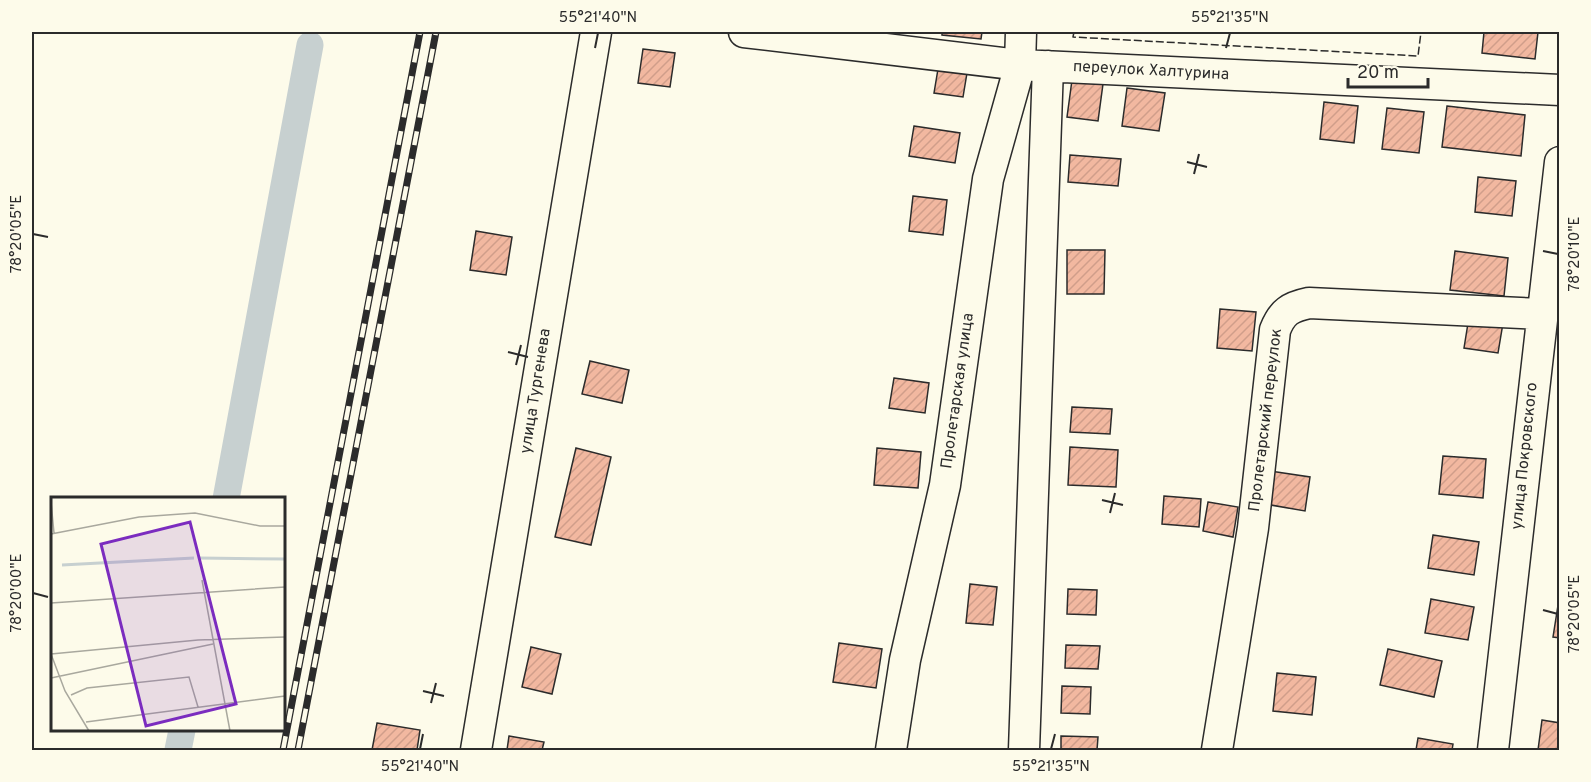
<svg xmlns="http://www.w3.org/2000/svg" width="1591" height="782" font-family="Overpass,sans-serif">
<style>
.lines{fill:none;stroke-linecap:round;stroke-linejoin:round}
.canal{stroke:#c7d0d0;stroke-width:27}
.building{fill:url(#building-hatch);stroke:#2b2b2b;stroke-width:1.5}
.minor-casing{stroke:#2b2b2b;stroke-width:33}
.minor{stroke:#fdfbea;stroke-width:30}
.rail-casing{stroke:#2b2b2b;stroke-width:7}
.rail{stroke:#fdfbea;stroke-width:4.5;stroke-dasharray:14;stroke-linecap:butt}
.fence{stroke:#2b2b2b;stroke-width:1.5;stroke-dasharray:8 3;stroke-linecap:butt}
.ticks{fill:none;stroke:#2b2b2b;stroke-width:2}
.labels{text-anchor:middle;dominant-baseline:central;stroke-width:4.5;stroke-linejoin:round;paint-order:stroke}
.street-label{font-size:16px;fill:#2b2b2b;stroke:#fdfbea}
.inset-river{fill:none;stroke:#c7d0d0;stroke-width:3}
.inset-road{fill:none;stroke:#a9a89e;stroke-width:1.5}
.view{fill:#7b2cbf;fill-opacity:0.15;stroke:#7b2cbf;stroke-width:3}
.inset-edge{fill:none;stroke:#2b2b2b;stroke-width:3}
.neatline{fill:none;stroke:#2b2b2b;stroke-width:2}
.ticks-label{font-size:15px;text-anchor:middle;fill:#2b2b2b}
</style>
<defs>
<pattern id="building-hatch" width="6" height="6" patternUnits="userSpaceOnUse" patternTransform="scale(1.5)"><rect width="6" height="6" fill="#f2b8a0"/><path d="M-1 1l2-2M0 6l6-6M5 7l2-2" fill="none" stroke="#d09e8a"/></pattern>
</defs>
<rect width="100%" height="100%" fill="#fdfbea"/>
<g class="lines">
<path class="canal" d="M226,499l84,-454
M178,750l4,-20"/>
</g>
<path class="building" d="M942,32h40l-1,7 -39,-4z
M1484,32h54l-3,27 -53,-6z
M643,49l32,4 -5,34 -32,-4z
M938,69l29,4 -4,24 -29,-4z
M1072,80l31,4 -5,37 -31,-4z
M1127,88l38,5 -6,38 -37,-5z
M1324,102l34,4 -4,37 -34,-4z
M1447,106l78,9 -4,41 -79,-9z
M1387,108l37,4 -5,41 -37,-4z
M914,126l46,7 -5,30 -46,-7z
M1070,155l51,4 -3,27 -50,-4z
M1478,177l38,4 -4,35 -37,-4z
M913,196l34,4 -4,35 -34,-4z
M476,231l36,6 -6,38 -36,-5z
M1067,250h38l-1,44h-37z
M1455,251l53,7 -4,38 -54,-6z
M1220,309l36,3 -4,39 -35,-3z
M1469,317l34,6 -5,30 -34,-5z
M590,361l39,9 -7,33 -40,-9z
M894,378l35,5 -4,30 -36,-5z
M1072,407l40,2 -2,25 -40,-2z
M1070,447l48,3 -2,37 -48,-2z
M576,448l35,9 -20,88 -36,-8z
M877,448l44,4 -3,36 -44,-3z
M1443,456l43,3 -3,39 -44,-4z
M1270,471l40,6 -5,34 -40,-7z
M1164,496l37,3 -2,28 -37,-3z
M1208,502l30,5 -5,30 -30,-6z
M1433,535l46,7 -5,33 -46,-7z
M970,584l27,3 -4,38 -27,-2z
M1068,589l29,1 -1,25 -29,-1z
M1431,599l43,8 -6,33 -43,-7z
M1559,599h1v39l-7,-1z
M839,643l43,6 -6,39 -43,-6z
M1066,645l34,1 -2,23 -33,-1z
M531,647l30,7 -9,40 -30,-7z
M1388,649l54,12 -8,36 -54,-12z
M1277,673l39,4 -4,38 -39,-4z
M1062,686l29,1 -1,27 -29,-1z
M1542,720l18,3v27h-22z
M377,723l43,7 -3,20h-45z
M509,736l35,6 -2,8h-35z
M1061,736l37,1 -1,13h-36z
M1418,738l35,6 -1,6h-36z"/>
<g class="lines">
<g class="minor-casing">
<path id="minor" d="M744,32l276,33 540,25
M476,750l120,-718
M891,750l14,-90 40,-175 43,-306 32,-114 1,-33
M1024,750l24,-684
M1217,750l36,-222 22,-198c7,-18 15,-23 34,-27l232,11
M1493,750l67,-588"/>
</g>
<use href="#minor" class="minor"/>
<g class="rail-casing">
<path id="rail" d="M283,750l137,-718
M298,750l138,-718"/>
</g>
<use href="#rail" class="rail"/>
<path class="fence" d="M1074,32l-1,5 345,19 3,-24"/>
</g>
<path class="ticks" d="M595,48l3,-15M1226,48l4,-15M1187,162l20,5M1194,174l5,-20M33,234l15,3M1543,251l15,3M508,352l20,5M516,365l5,-20M1102,500l21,5M1110,513l5,-20M33,593l15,4M1543,610l15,4M423,691l21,5M431,703l5,-20M420,749l3,-15M1051,749l4,-15"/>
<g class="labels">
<g class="street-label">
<text transform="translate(1151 71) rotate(3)">переулок Халтурина</text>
<text transform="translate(536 391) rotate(-81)">улица Тургенева</text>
<text transform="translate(958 391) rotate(-82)">Пролетарская улица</text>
<text transform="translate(1266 420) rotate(-83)">Пролетарский переулок</text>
<text transform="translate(1525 456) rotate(-84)">улица Покровского</text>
</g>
</g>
<g transform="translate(51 497)">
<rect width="234" height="234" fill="#fdfbea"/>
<path class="inset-river" d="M148,61l86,1M11,68l132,-7"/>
<path class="inset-road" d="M0,5l3,31M0,37l88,-17 56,-4 65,13h25M151,83l28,151M0,106l234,-16M0,157l147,-14 87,-3M0,157l14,37 24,40M0,181l162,-34M20,198l16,-7 102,-11 9,30M35,225l199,-26"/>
<path class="view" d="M139,25l46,182 -90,22 -45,-182z"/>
<rect width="234" height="234" class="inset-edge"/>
</g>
<rect width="1591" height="782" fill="none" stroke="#fdfbea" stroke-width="66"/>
<path d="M1348 78v9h80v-9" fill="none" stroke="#2b2b2b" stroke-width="3"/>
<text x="1357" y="78" font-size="18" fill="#2b2b2b" stroke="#fdfbea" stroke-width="4.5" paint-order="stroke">20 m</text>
<rect x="33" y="33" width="1525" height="716" class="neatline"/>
<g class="ticks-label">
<text x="598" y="22">55°21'40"N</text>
<text x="1230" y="22">55°21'35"N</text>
<text transform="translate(16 234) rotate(-90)" y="5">78°20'05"E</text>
<text transform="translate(1574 254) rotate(-90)" y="5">78°20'10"E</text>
<text transform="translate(16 593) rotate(-90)" y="5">78°20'00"E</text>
<text transform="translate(1574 614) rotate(-90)" y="5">78°20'05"E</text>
<text x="420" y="771">55°21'40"N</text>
<text x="1051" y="771">55°21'35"N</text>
</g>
</svg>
